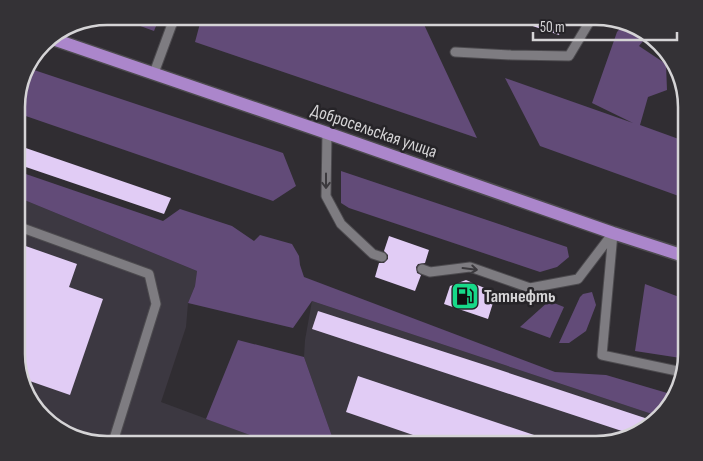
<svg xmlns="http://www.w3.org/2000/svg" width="703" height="461" font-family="'Sofia Sans Condensed',sans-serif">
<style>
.built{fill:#3c3841}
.green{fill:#624b78}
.building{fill:#e1ccf5}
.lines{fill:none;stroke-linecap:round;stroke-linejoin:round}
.service-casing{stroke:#4d4b4f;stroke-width:11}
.primary-casing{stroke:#4d4b4f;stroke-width:15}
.service{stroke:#7e7c81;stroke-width:9}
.primary{stroke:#ab86cb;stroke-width:12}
.oneway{stroke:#3c3a3e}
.labels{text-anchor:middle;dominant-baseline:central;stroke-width:5;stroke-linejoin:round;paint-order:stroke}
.street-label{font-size:18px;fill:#d5d4d6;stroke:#262428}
.poi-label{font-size:18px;font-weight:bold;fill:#d5d4d6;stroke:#262428;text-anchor:start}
.rim{fill:none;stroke:#d5d4d6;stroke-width:2.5}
</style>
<rect width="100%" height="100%" fill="#302d32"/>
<path class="built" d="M17,197l180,74 -2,15 -7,17 -2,24 -25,75 116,43h-170l-51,-16 -27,-29 -12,-35z
M312,301l346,115 -17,17 -40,12h-260l-7,-3 -30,-85 1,-17z"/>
<path class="green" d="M113,16h47l-6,15z
M202,16h218l57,122 -282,-96z
M623,25l24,7 2,2 -10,12 27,18 1,26 -19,7 -8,28 47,17v57l-147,-53 -35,-68 128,45 -41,-20 25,-71z
M31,69l252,84 13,33 -23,15 -256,-88v-17z
M17,171l146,50 17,-12 52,17 22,15 6,-6 32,9 7,12 1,9 4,12 251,95 51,3 68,20 -3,10 -13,11 -346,-115 -19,27 -105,-25 7,-17 2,-15 -180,-74z
M341,171l226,76 2,10 -12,10 -17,5 -191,-64 -8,-5z
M645,284l42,16v59l-52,-8z
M592,292l4,13 -10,26 -17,12h-10l21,-46 3,-3z
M549,301l15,6 -14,31 -30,-11z
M238,340l66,17 30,85 7,3h-64l-71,-26z"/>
<path class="building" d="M512,16h53l-6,19 -47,-16z
M17,145l154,53 -7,16 -147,-50z
M389,236l40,14 -4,13 -7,1 -2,3 1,6 4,2 -6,16 -40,-14 4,-14h5l4,-4v-4l-4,-4z
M17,243l60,21 -8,23 34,12 -33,96 -49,-17 -4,-13z
M466,280l30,13 -8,26 -44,-15 6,-18z
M318,311l170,55 166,55 -13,12 -7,2 -322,-106z
M358,376l197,66v3h-113l-96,-33z"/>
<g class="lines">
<g class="service-casing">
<path id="service" d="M455,52l56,3 58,1 24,-40
M154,73l21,-57
M327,133l-1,63 15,28 32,30 9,3
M17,226l132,48 7,30 -44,141
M613,233l-11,122 80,17
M422,269l8,3 40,-5 60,21 48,-9 35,-46"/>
</g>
<g class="primary-casing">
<path id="primary" d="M50,38l277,95 286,100 74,24"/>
</g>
<use href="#service" class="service"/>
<use href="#primary" class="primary"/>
</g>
<defs><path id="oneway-shaft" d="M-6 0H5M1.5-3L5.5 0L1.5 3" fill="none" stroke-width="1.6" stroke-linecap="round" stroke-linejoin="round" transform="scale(1.25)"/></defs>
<g class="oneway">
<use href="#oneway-shaft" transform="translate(326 181) rotate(90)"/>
<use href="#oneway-shaft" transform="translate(470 269) rotate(7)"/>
</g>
<defs>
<g id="fuel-square" transform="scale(1.4375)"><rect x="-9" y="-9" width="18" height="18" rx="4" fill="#17d989" stroke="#262428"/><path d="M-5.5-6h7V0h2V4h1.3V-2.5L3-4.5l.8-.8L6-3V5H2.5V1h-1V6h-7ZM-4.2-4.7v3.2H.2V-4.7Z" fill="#111"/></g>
</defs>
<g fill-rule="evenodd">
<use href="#fuel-square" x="465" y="296"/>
</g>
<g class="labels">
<g class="street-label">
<text transform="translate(374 131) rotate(19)">Добросельская улица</text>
</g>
<g class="poi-label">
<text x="484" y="296">Татнефть</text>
</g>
</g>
<path d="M0 0H703V461H0ZM107 25H596A82 82 0 0 1 678 107V354A82 82 0 0 1 596 436H107A82 82 0 0 1 25 354V107A82 82 0 0 1 107 25Z" fill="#343236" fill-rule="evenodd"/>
<path class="rim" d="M107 25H596A82 82 0 0 1 678 107V354A82 82 0 0 1 596 436H107A82 82 0 0 1 25 354V107A82 82 0 0 1 107 25Z"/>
<path d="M533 32v8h144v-8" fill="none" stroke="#d5d4d6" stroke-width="2.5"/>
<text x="540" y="32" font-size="15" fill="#d5d4d6" stroke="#262428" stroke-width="4" paint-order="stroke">50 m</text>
</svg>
